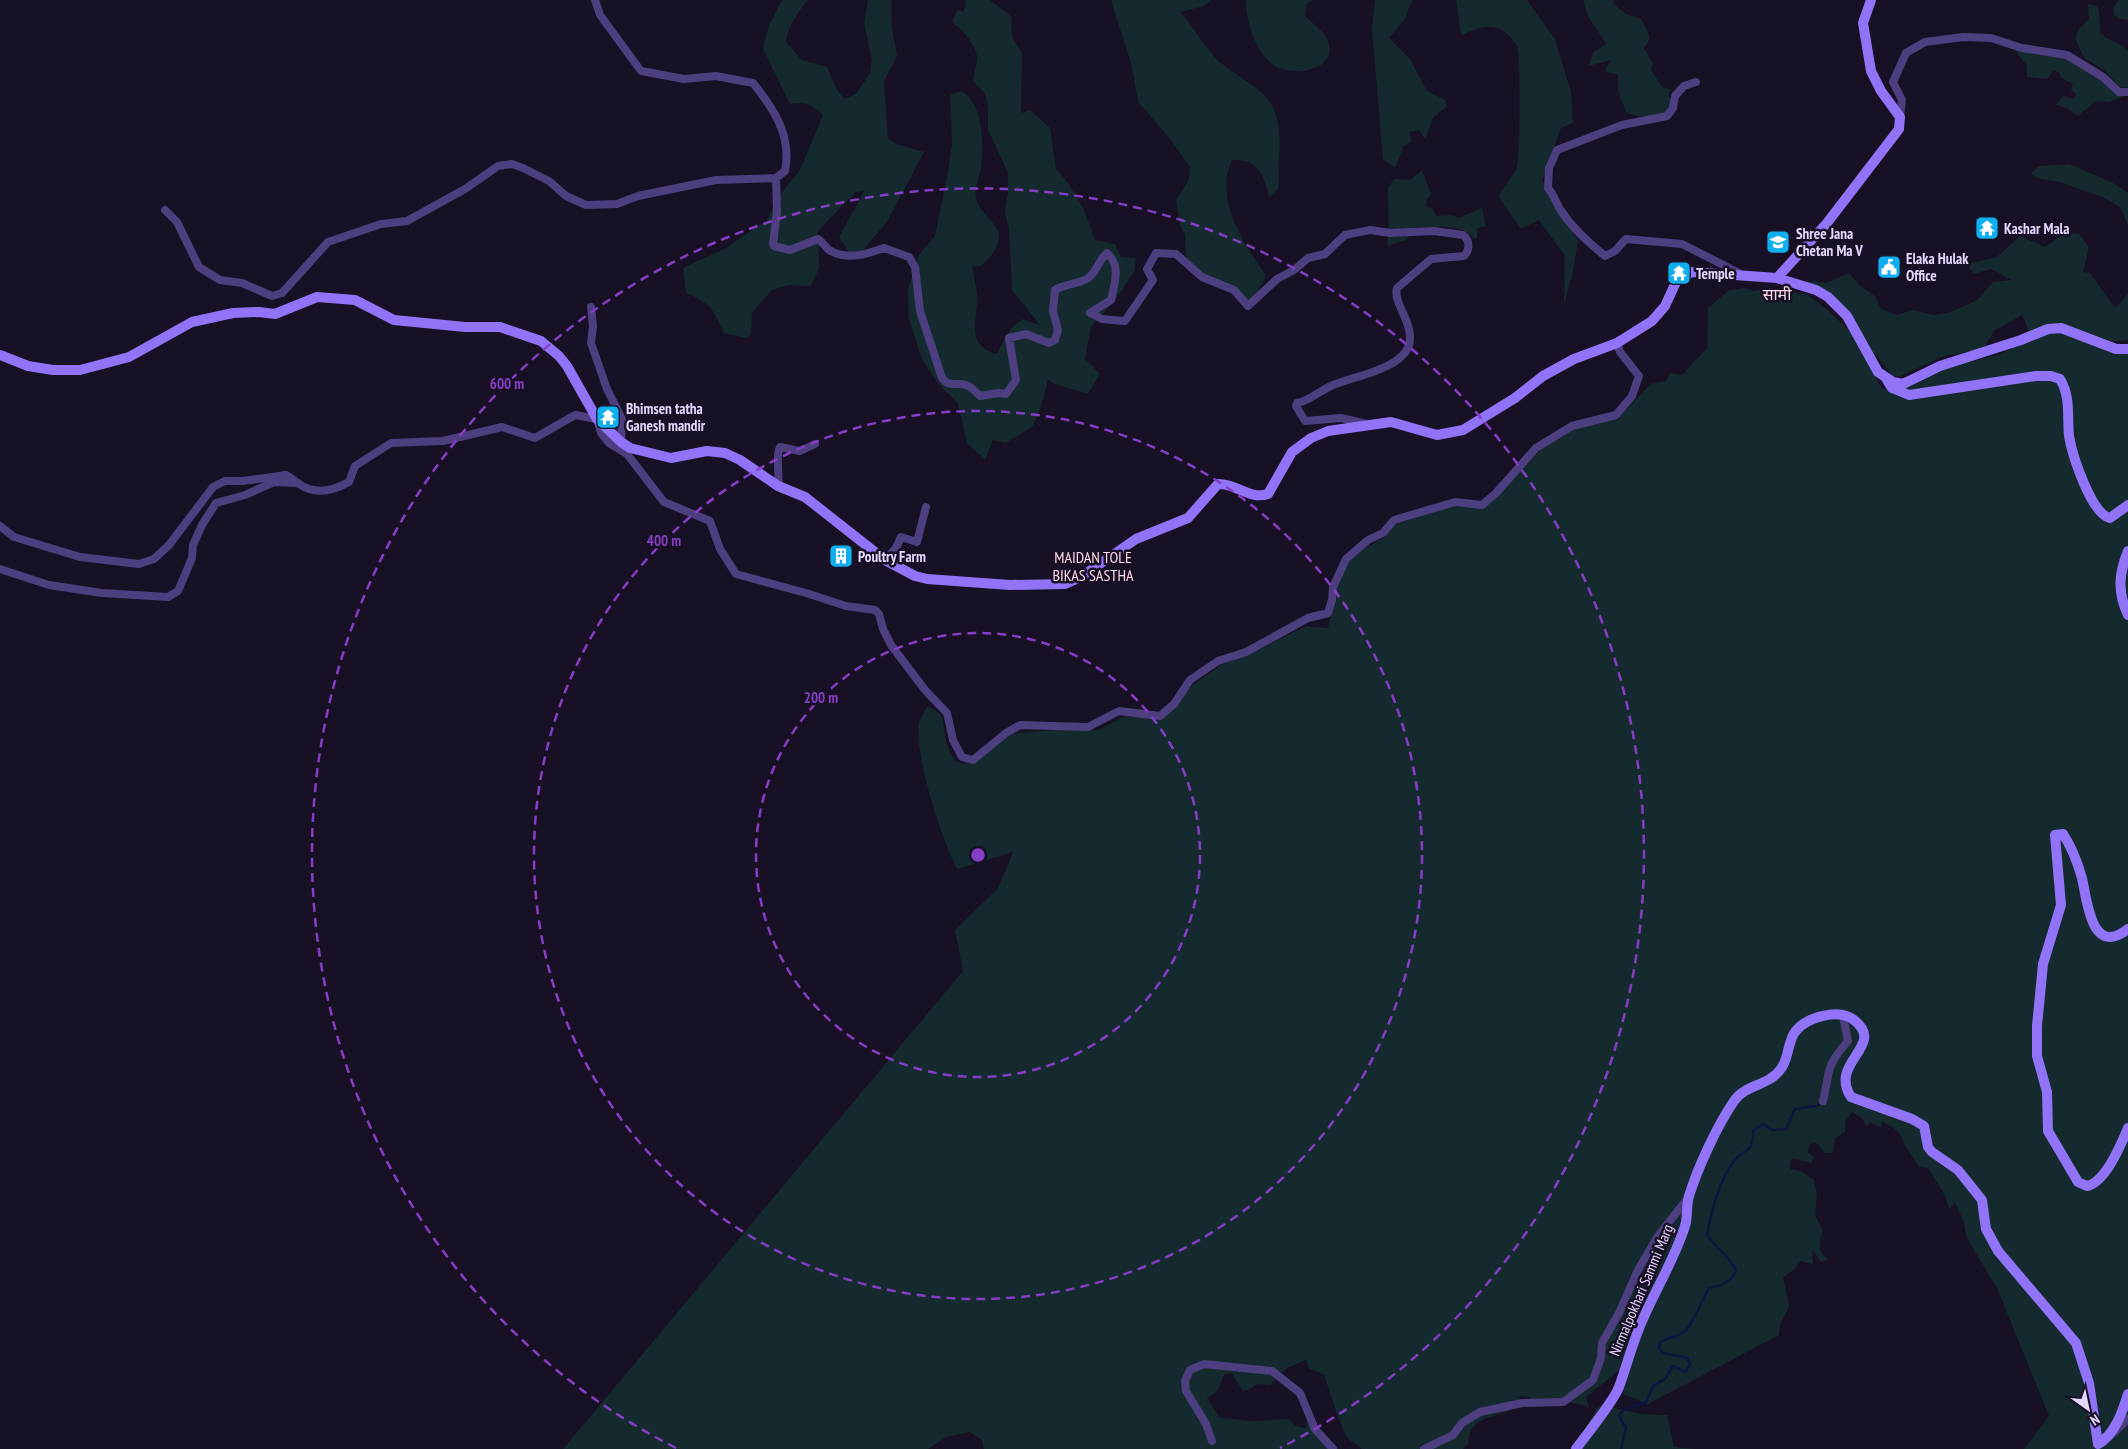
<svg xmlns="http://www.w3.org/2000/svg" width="2128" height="1449" font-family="'PT Sans Narrow','Noto Sans Devanagari',sans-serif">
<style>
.green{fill:#142a2e}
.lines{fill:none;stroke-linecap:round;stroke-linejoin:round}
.stream{stroke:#0d1640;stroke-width:2.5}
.street{stroke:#4d3e80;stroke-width:8}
.secondary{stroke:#9073f6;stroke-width:10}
.ring{fill:none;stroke:#853dc5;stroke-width:2.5;stroke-dasharray:9 6}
.labels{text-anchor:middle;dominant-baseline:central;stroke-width:5;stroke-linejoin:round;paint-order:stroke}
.poi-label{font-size:15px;font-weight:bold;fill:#e2d6fc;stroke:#181024;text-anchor:start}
.street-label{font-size:15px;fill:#e2d6fc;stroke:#181024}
.neighbourhood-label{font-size:16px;fill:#fdd8e8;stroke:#181024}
.centre{fill:#853dc5;stroke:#181024;stroke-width:2.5}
.ring-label{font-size:15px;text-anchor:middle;font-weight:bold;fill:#853dc5;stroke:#181024;stroke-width:5;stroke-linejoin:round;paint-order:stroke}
</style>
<rect width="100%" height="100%" fill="#181024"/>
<path class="green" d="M782,0h26c-11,14 -19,24 -22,42l16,18 25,7 10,23 8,9 11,-5 14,-21 2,-13 -8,-36 4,-24h23l1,28 5,28 -13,25 4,58 8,5 28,8 -37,70 -33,38 -15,-23 25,-46 -8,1 -38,39 1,37 -8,18 -22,-1 -17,5 -20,23 -1,21 -4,4 -23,-5c-12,-25 -12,-29 -38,-40l-3,-25 43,-20 41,-28 11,-23 22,-27 23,-55c-11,-11 -18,-13 -33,-11l-27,-55 6,-24z
M965,0h25l21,16 1,21 10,16 -1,60 9,-3 20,18 6,41 13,15 15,26 11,30 20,4 6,13 15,1 -2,14 -18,27 -25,28 -6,32 15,15 -12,20 -33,-10 -7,-4 -7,26 -8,20 -27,17 -13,-3 -8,20 -18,-17 -9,-40 -19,-18 -18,-28 -12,-38 -1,-30 11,-34 16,-19 12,-59 5,-32 -2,-50 11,-4c23,11 23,55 20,77 -2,9 -7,21 -5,30 2,15 24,25 23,39 -2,13 -10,24 -20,30l-7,-1c1,9 4,18 5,27 2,25 -14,52 20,61 7,-14 12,-27 26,-35l17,6 -28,-35 -3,-61 -4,-18 3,-18v-20l-20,-43v-24l-3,-12 -12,-13c1,-7 4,-16 4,-24 -1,-13 -15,-28 -25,-35l5,-12 6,2 3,-6z
M1111,0h100l-7,6 -24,6c12,13 30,43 41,51 19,16 47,26 55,52 7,23 1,50 3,73l-9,10c-8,-24 -9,-38 -38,-38 -19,39 13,84 34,116l-12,23 -7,2 -44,-25 -17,-18 -1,-23 -5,-10 -4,-24 13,-22 1,-12 -23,-32 -29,-33 -6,-36z
M1246,0h67l-6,4 -2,12c8,8 19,15 23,25 10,30 -32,35 -51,26 -21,-11 -31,-45 -31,-67z
M1375,0h37l-7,19 -16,19 21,21 17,32 18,9 2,6 -14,12 -8,21 -6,-9 -9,2 1,10 -7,4 -9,22 -12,-9 -11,-131z
M1456,0h71l28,39 16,53 2,31 -12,5 -19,53 36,60 -5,30 -9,34 1,-49 -26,-36 -18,9 -23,-33c6,-9 15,-19 19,-29 3,-11 4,-112 0,-121 -4,-7 -12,-16 -20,-18 -12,-4 -24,3 -36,7z
M1583,0h31v4l12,10 15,5c6,12 13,18 3,29l9,15 -2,7 12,18 8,1 -3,6 3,4 -1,11c-15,9 -28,9 -44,2l-8,-21v-16l-13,-4 6,-11 -23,6 6,-14 12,-8 -18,-28z
M2118,0h10v20l-9,-1 -5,-4 -1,-6z
M2088,4l9,2 2,6 1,21c8,8 21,9 28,18v37l-8,-1 -16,-17 -20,-12 -9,-20 4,-9 10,-10z
M2013,48l48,7 13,6 50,35 -15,6 -13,-1 -18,15 -11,-8 -11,-3 7,-9 10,3 3,-5 -5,-4 2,-6 -12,-6 -1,-5 -6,-3 -7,9 -20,-2v-11z
M2069,164l44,19 15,10v32l-8,-18 -18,-10 -42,-15 -20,-3 -9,-5 7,-8z
M1422,170l9,24 -5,6 1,7 5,1 4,8 16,-1 6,3 24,-10 4,18 -9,2v10h-4c-12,-16 -39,-10 -58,-11l-9,13 -18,6 -1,-16 2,-5 -1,-37 6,-9 16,1z
M2066,232l13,2 10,13 -6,25 7,1 24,34 6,-3 8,-11v47l-21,2 -4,6 8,5h17v1096h-104l25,-33 -52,-128 -25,-41 -6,-12 -2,-13 -9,-19 -6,6c-3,-17 -13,-26 -21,-41l-9,-1c-3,-6 -8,-11 -11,-17 -8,-16 -8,-20 -26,-28l-1,5 -10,-4 -5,3 -4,-8 -10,-6 -7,10v10l-10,6 -2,15h-9l-5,-8 -5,-3 -5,3 -1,7 6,5 -3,6 -18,-5 -3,4v7l11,2 13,9 3,15 -2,20 8,16c-4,12 -6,21 5,28l-7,3 -9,-12 1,14 -13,-3 -5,8 -12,8 6,29 -9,19 -1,10 -131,69 -25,-10 3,-14 -3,-13 -37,30 3,12 -5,-4 -12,-2 -9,-4 -26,6 -8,-8 -8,-1c-4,4 -8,13 -13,15 -19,9 -38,5 -40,33l-5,5h-101c-4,-4 -9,-6 -13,-9 -6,-5 -21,-54 -25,-65l-16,-7 -1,-9 -21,10 -16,16 -12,-1 -10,6 -6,1 -10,-18 -7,1 -8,17 -10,7 13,20 32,3 37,-2 6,7 11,2 1,-10 24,31h-347l-2,-9 -12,-8 -24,5 -18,12h-365l400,-478 -8,-41 43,-42 15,-36 -56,17c-15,-30 -43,-113 -38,-146 1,-5 6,-12 9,-17l14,9 4,28 9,18 9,3 48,-30 53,-5 33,1 27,-14 36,3 32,-34 28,-20 35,-14 50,-25 22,2 8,-43 17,-31 31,-16 11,-14 57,-18 33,1 56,-57 36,-23 39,-8 35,-35 15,-3 4,-8 12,2 25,-27 1,-40 21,-18 15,-2 10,3 14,-3 40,7 23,18 22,21 29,55h11l62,-24 44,-10 33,-16 -10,-24 -28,16 -9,15 -8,4 -33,6 -44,20h-7l-19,-23 -24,-38 -47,-32 8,-2 15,2 23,-10 11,13 15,10 6,13 16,6 16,-5 21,5 17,-3 26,-12 16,-18 19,-2 -21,-11 -18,5 -5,-10 29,-7 23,-21 25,11z
M1602,1405l39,9 26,1 7,32 22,2h-125l6,-6 20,-35z"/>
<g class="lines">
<path class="stream" d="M1621,1449l5,-21 -7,-12 3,-5 24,-9 7,-16 12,-7 8,-13 12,6 5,-7 -2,-7 -25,-5 -4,-5 1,-5c9,-7 17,-5 25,-12 7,-5 18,-33 24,-43 13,-2 22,-6 27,-18 -8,-16 -20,-20 -29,-36 5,-23 12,-54 27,-73 9,-12 21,-9 19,-30l10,-7 9,6 14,-1 9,-20 22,-3 5,-4"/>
<path class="street" d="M1696,82l-12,4 -9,10 -2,12 -6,8 -45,9 -65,25 -8,18 -1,20c7,8 8,16 14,24 11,17 27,31 43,44l10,-5 11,-12 56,5 57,29
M1900,117l2,-17 -9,-18 13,-29 19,-11 38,-5 28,1 31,10 45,7 36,22 16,15h9
M776,178l1,33 -4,33 1,2 16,4 28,-11c5,3 7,8 11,11 18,11 38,4 55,-2l25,9 6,10 5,44 22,67c7,10 15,4 24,7 6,2 10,7 14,11l18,-3 8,1 10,-14 -7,-42 17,-4 23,9 6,-3 3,-10 -5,-19 2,-21c10,-6 28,-7 33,-12 9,-6 11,-19 19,-25 14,12 8,30 4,47l-21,13 12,6 23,2 28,-41 -6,-11 9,-16 20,1 26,23 32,13 14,16 29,-27 17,-9 14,-12 17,-4 20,-19 25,-5 20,3 44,-2 29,4c7,5 7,15 1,21l-33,3 -34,29c-4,15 14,31 13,51 -1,30 -58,37 -79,47 -12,5 -21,15 -34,17l-1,3 9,15 36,-3 26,6
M165,210l12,12 22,45 21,13 22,3 30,13 10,-3 46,-51 53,-18 26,-3 58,-32 33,-23 14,-2 11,4 26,13 17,15 20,9 31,-1 21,-8 78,-16 60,-2 9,-7c7,-35 -11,-62 -32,-88l-37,-7 -32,3 -43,-8 -41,-56 -5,-15
M591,307l2,19 -2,17 16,46 15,30 -1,23
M778,486c2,-13 -3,-29 2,-39l20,4 15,-7
M0,526l14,11 66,20 59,7 15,-5 15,-14 44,-58 12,-6h18l43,-6c6,2 8,6 13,9 16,11 34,7 50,-2l6,-16 36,-23 52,-2 59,-14 33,11 40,-23 22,4 4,14 8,10 18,11 37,48 46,19 10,28 16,25 70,19 40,13 29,4 4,4 4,15 8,16 34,45 22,23 6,27 9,17 11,3 33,-27 14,-8 68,2 31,-16 41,5 14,-12 16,-24 28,-19 28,-9 62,-34 20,-5 4,-13 1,-13 13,-28 22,-19 15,-7 11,-13 61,-18 27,3 14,-12 40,-45 36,-22 44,-11 16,-19 7,-20 -19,-24 -3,-9
M885,560l11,-12 5,-11 16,5 9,-35
M0,569l49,16 53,8 66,4 10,-6 14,-33 1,-13 9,-20 14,-22 29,-8 29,-13 24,1
M1823,1101c8,-32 1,-32 25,-60l-5,-25
M2111,1435l17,-16
M1212,1441l-6,-17 -20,-33 -1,-10 5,-11 14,-6 68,7 28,22 15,36 18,20
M1424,1449l29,-14 9,-12 18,-11 42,-9 41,-1 30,-22 8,-22 1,-15 17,-30 19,-43 20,-34 30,-38"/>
<path class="secondary" d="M1777,278l50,-55 72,-94 1,-12 -19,-26 -10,-20 -8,-48 8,-23
M0,355l28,11 25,4h27l49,-13 63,-35 41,-9 26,-1 16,2 42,-17 38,3 39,20 71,7h35l41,14 18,15 8,10 30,53 24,23 9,6 41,10 36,-7 18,2 15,7 38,26 27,11 80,63 30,16 12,3 83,6 55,-1 16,-7 55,-38 52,-21 30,-34c18,-1 31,16 50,10l24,-42 19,-14 17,-7 63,-9 46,13 26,-5 52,-32 28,-22 31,-17 43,-16 35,-22 13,-15 12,-26 15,-8 85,6 39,12 12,7 19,19 31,56 15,10 10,2 37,-18 81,-26 27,-11 13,-1 55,21h12
M1887,380l5,8 17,7 127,-19h15l9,3c11,18 7,37 9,57 3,18 22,78 41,82l18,-13
M2128,551c-9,22 -11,41 0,64
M2128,929c-37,29 -41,-29 -46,-51 -4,-14 -11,-32 -19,-44l-8,1 6,70 -18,59 -6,62v30l10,36 1,39 30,51 9,4c19,-4 34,-42 41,-58
M1576,1449c10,-14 38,-48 43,-62 8,-22 14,-46 24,-68 13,-30 32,-61 42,-93 3,-9 1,-20 4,-30 9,-29 28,-70 45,-95 12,-17 34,-15 46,-31 9,-10 7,-27 15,-38 11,-15 44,-24 59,-12 33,26 -26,42 -3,77l61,22 12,7 4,21 4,5 26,18 24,30 4,29 12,22 78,92 13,40 9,61c17,-9 25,-34 30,-50"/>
</g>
<g class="ring">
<circle cx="978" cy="855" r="222"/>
<circle cx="978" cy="855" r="444"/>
<path d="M676 1448A666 666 0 1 1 1280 1448"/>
</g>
<defs>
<g id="temple-square" transform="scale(1.25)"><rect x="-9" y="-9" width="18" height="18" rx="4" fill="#0faeef" stroke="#181024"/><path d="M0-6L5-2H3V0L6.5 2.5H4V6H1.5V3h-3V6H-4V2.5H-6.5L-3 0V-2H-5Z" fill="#fff"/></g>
<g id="school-square" transform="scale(1.25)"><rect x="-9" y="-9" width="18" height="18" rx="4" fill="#0faeef" stroke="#181024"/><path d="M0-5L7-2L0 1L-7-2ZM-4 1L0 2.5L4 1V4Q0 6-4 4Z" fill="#fff"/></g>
<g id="civic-square" transform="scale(1.25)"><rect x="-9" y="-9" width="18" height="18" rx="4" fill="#0faeef" stroke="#181024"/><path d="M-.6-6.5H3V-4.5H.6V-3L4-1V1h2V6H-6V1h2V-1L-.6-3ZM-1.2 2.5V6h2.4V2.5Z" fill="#fff"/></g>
<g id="building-square" transform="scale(1.25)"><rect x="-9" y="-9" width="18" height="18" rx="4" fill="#0faeef" stroke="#181024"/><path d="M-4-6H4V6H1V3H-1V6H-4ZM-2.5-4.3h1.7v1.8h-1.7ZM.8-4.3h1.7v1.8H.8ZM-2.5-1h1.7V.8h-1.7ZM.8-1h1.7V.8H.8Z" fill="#fff"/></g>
</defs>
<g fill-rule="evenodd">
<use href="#temple-square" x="1987" y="228"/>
<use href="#school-square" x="1778" y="242"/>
<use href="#civic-square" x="1889" y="267"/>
<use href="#temple-square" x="1679" y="273"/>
<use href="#temple-square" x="608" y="417"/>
<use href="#building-square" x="841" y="556"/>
</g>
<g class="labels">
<g class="poi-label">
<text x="2004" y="228">Kashar Mala</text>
<text x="1796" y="233">Shree Jana<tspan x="1796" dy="17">Chetan Ma V</tspan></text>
<text x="1906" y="258">Elaka Hulak<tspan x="1906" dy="17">Office</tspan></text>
<text x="1696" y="273">Temple</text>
<text x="626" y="408">Bhimsen tatha<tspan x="626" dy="17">Ganesh mandir</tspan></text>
<text x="858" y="556">Poultry Farm</text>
</g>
<g class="street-label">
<text transform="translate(1641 1290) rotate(-67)">Nirmalpokhari Sammi Marg</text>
</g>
<g class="neighbourhood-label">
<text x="1777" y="294">सामी</text>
<text x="1093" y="557">MAIDAN TOLE<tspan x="1093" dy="18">BIKAS SASTHA</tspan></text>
</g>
</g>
<circle cx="978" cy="855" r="8" class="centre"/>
<g class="ring-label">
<text x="507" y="389">600 m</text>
<text x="664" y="546">400 m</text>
<text x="821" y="703">200 m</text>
</g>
<g transform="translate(2088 1409) rotate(147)" stroke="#181024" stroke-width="4" paint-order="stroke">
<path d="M0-4L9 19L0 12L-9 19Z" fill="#e2d6fc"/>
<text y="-8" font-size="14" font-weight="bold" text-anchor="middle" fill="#e2d6fc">N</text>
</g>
</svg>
